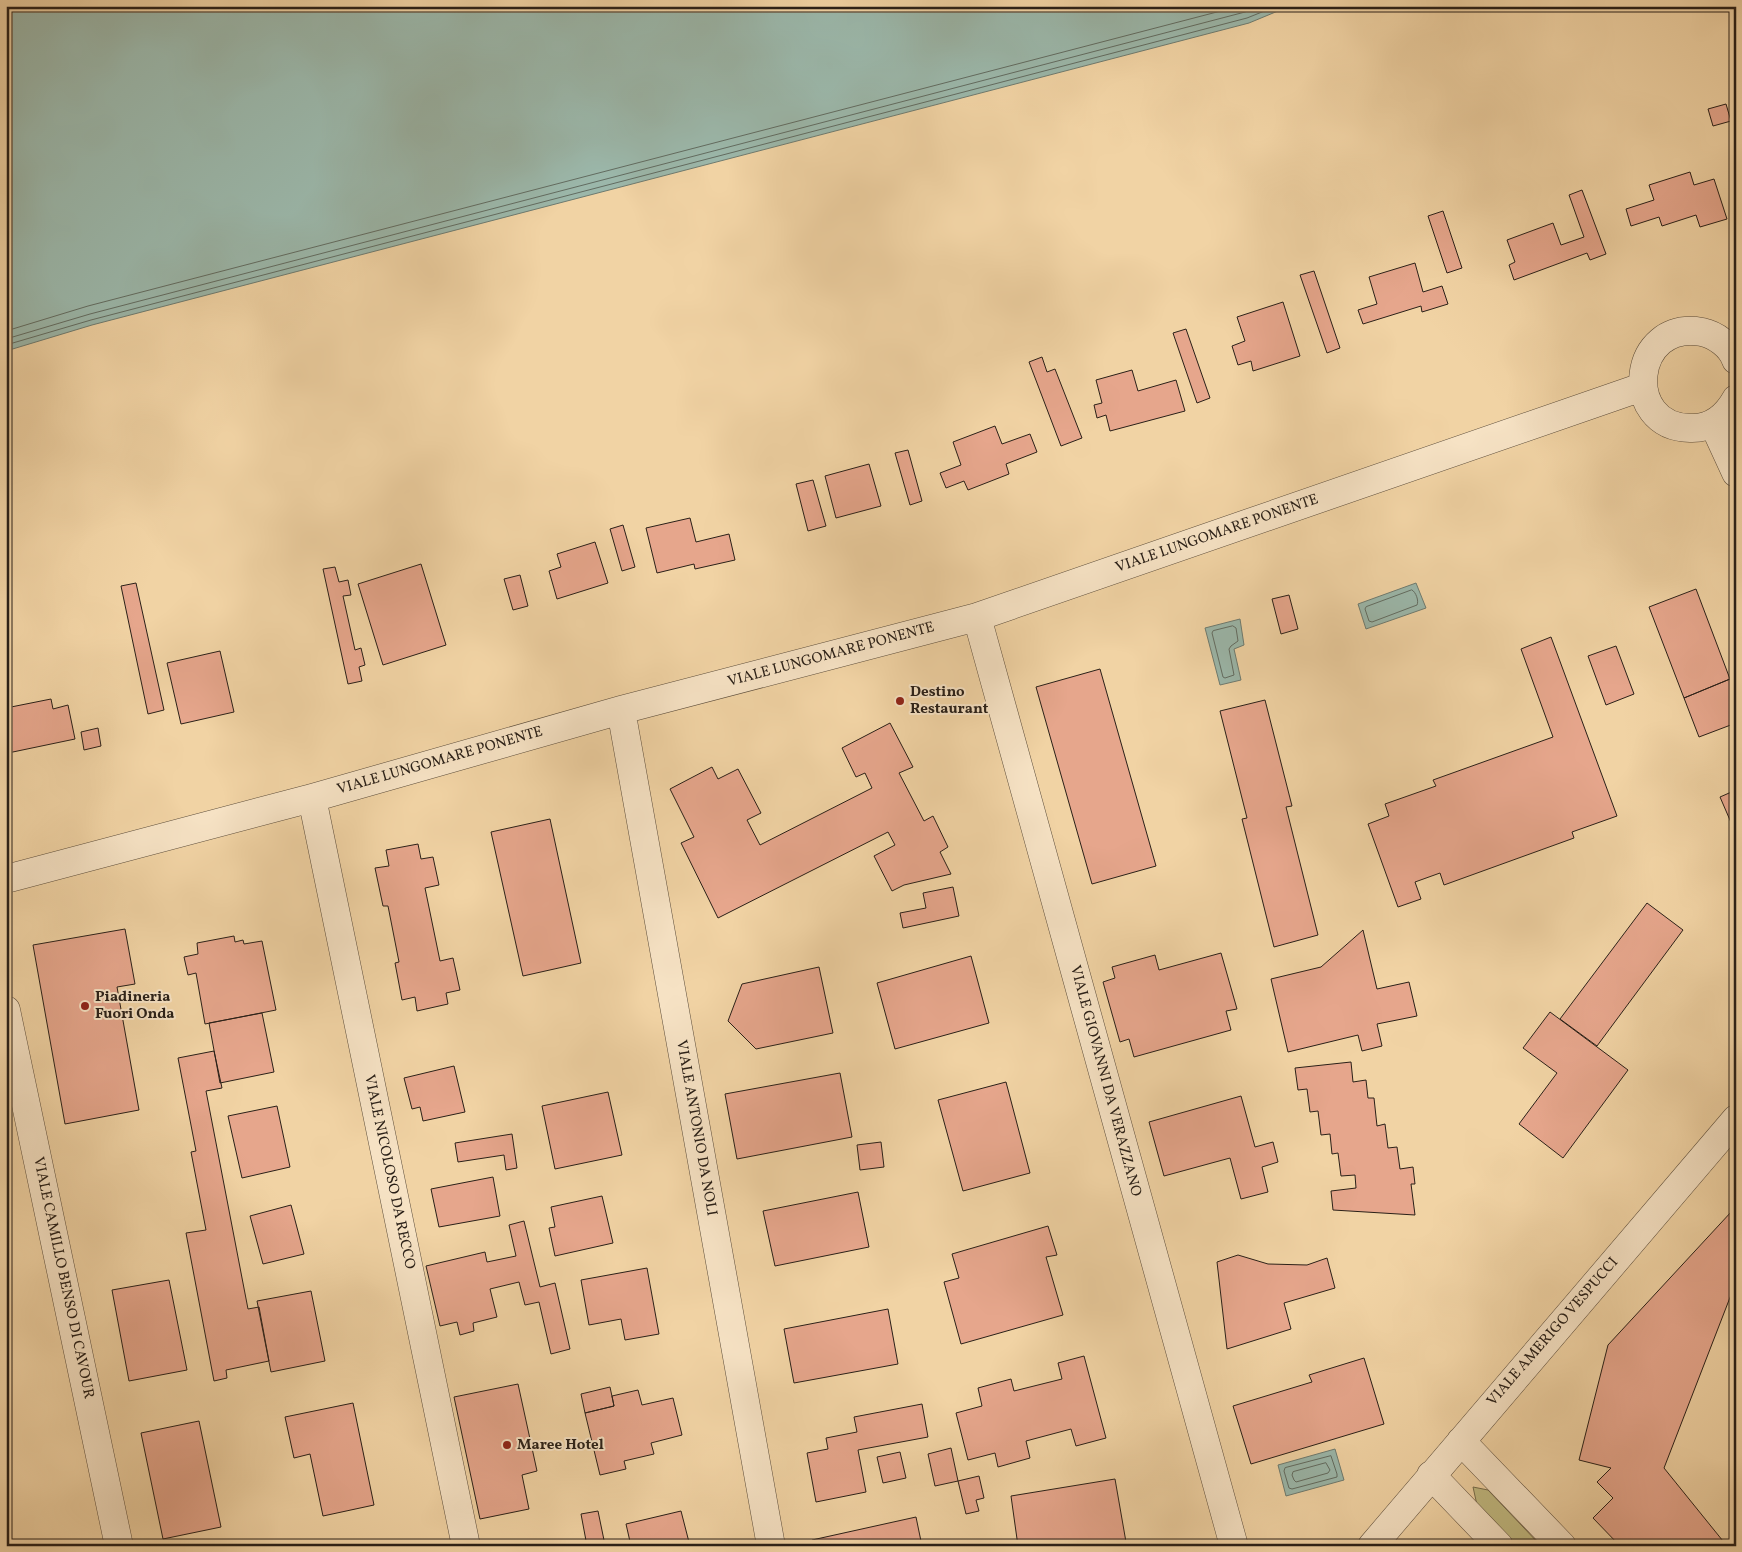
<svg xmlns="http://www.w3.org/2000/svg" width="1742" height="1552" font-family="Vollkorn,serif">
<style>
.green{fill:#c1ba81;stroke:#766d4c}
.water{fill:#9bb7aa;stroke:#6e7b70}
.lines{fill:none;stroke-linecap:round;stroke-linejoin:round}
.shore{stroke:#626c61;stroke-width:1}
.building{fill:#e6a68c;stroke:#2a2018}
.street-casing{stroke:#5c4d3b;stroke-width:29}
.street{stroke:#f6e2c4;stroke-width:28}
.poi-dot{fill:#8f2418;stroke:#f6e2c4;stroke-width:2}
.labels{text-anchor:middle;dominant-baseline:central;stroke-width:4;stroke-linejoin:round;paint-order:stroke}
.street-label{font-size:15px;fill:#2a2018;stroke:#f6e2c4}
.poi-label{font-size:15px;font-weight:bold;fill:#2a2018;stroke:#f6e2c4;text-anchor:start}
</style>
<rect width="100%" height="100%" fill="#f1d3a4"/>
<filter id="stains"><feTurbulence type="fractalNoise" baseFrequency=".004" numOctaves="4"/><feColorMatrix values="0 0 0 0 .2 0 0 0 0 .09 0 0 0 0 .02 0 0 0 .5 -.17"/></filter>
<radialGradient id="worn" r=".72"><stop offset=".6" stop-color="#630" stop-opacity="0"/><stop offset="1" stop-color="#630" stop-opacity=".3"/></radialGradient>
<path class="green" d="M1473,1487l15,3 53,56h-24l-40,-41z"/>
<path class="water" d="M6,6h1284l-41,17 -1157,302 -86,26z
M1416,583l10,25 -60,21 -8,-25z
M1240,619l4,26 -10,4 7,31 -21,5 -15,-57z
M1335,1449l9,31 -58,16 -8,-31z"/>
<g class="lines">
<path class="shore" d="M6,331l82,-25 1152,-300
M6,339l84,-25 1155,-302 16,-6
M6,345l85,-25 1156,-302 30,-12
M1412,590c4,2 7,11 5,15l-45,17 -3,-1 -4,-12 1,-2z
M1233,626l3,2 2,13 -7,5 -2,3 5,26 -9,3 -2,-1 -11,-44 1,-2z
M1331,1456l6,18v3l-45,12 -3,-1 -5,-17 1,-3z
M1326,1463l4,7 -2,3 -32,9 -2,-2 -2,-5 1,-3z"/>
</g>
<path class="building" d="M1726,104l5,17 -18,5 -5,-17z
M1690,172l4,13 20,-6 13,40 -27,8 -4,-12 -34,11 -3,-9 -28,9 -5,-17 28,-9 -5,-15z
M1582,190l24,64 -16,6 -3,-7 -73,27 -5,-15 6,-3 -8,-22 46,-17 8,22 23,-8 -15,-42z
M1443,211l19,57 -15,5 -19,-57z
M1415,263l8,29 19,-6 6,18 -26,8 -1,-6 -58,18 -5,-14 19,-6 -8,-27z
M1314,271l26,77 -13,5 -27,-78z
M1283,302l17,54 -47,15 -2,-10 -13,4 -6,-19 13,-5 -8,-24z
M1186,329l24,69 -13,5 -24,-70z
M1042,357l5,15 8,-3 27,69 -21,8 -32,-84z
M1132,370l6,21 38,-11 9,31 -75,20 -4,-16 -9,3 -3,-13 8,-2 -6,-23z
M995,426l7,18 28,-10 7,18 -31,12 3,10 -41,16 -4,-9 -18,7 -6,-15 21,-8 -8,-23z
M908,450l14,51 -12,4 -15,-52z
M869,464l12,42 -45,12 -11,-42z
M813,480l13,46 -18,5 -12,-47z
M690,518l6,24 33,-8 6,26 -40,9 -1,-5 -37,9 -11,-45z
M623,525l12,42 -13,4 -12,-42z
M595,542l13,41 -51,16 -8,-28 12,-4 -4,-13z
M421,564l25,81 -63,20 -25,-81z
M335,567l4,15 9,-2 3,15 -8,1 12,54 6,-2 4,17 -6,2 3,14 -14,3 -25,-115z
M520,575l8,31 -15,4 -9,-31z
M136,583l28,127 -16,4 -27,-128z
M1696,589l34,90 -46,19 -35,-91z
M1289,595l9,34 -17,5 -9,-35z
M1551,637l66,179 -45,16 2,6 -130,47 -4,-12 -25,9 6,17 -23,8 -30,-83 21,-8 -4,-12 51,-18 -3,-6 120,-43 -32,-88z
M1616,646l18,48 -28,11 -18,-49z
M220,651l14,61 -53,12 -14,-61z
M1100,669l56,197 -64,18 -56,-197z
M1730,679l6,14v30l-37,14 -15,-39z
M51,699l2,10 15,-4 7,34 -67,14 -2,-9v-36z
M1265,700l27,106 -6,1 32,128 -44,12 -32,-128 5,-1 -27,-107z
M890,723l23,44 -14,6 25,48 9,-5 15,31 -8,5 11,22 -47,11 -12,6 -18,-35 21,-11 -7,-13 -170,86 -37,-75 13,-6 -24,-48 42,-22 6,12 20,-10 23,44 -14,7 13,25 112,-57 -7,-15 -9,4 -14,-29z
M98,728l3,18 -17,4 -3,-18z
M1736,790v44l-16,-37z
M550,819l31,144 -58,13 -32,-144z
M418,844l3,15 12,-2 6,28 -14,3 15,73 13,-3 7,32 -14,3 2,11 -31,7 -2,-14 -13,3 -7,-37 4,-1 -11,-56h-5l-8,-38 14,-2 -3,-16z
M953,887l6,29 -56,12 -3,-15 26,-5 -3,-15z
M1647,903l36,27 -86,116 -37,-27z
M125,929l10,55 -18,3 22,123 -74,14 -32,-179z
M1363,930l14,59 32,-7 8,34 -40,8 5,22 -20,5 -4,-16 -70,17 -17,-73 50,-12z
M234,936l1,6 8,-2 1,4 18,-3 14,69 -71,14 -9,-51 -8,2 -4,-18 14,-3 -1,-11z
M1221,953l16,56 -11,2 5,19 -97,27 -5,-18 -9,3 -17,-60 12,-4 -3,-11 43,-12 4,15z
M971,956l18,67 -94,26 -18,-66z
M819,967l14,66 -77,16 -28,-28 14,-37z
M1550,1012l78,58 -65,88 -44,-34 38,-51 -34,-25z
M262,1013l12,59 -54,11 -11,-60z
M214,1051l8,37 -16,3 42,218 11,-2 10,54 -43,9 1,8 -13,3 -28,-148 20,-3 -15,-78 5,-1 -18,-93z
M1351,1062l2,20 13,-2 2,18h6l3,28 8,-2 3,24 9,-1 3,22 13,-2 2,17h-4l4,31 -82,-5 -2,-19 25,-3 -1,-13 -14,1 -3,-23 -6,1 -2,-20 -9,1 -3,-24 -8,1 -3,-23 -9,1 -3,-22z
M454,1066l11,46 -42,9 -3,-14 -8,2 -8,-31z
M840,1073l12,64 -115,22 -12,-65z
M1006,1082l24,91 -67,18 -25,-91z
M608,1092l14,63 -67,14 -13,-63z
M1241,1096l14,51 18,-5 5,20 -16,5 6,25 -27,7 -11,-41 -66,18 -15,-54z
M277,1106l13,61 -48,11 -14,-62z
M512,1134l5,34 -11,2 -2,-15 -46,7 -3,-19z
M881,1142l3,25 -24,3 -3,-25z
M493,1177l7,39 -61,11 -8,-38z
M858,1192l11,55 -94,19 -12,-55z
M602,1196l11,47 -58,13 -6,-28 6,-1 -4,-20z
M291,1205l13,49 -41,10 -13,-48z
M1732,1211l4,1v70l-72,186 63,78h-107l-27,-28 20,-20 -16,-16 14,-14 -32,-8 29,-115z
M524,1221l16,66 15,-4 15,66 -19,5 -12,-52 -14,3 -6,-23 -29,7 7,28 -24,6 1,8 -14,4 -3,-13 -17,4 -14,-60 59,-14 2,10 29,-6 -7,-31z
M1048,1226l9,29 -11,2 17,58 -102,29 -17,-62 15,-4 -7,-24z
M1238,1255l30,9 39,1 20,-7 8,30 -51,15 7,26 -64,20 -10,-87z
M647,1268l12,66 -34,6 -4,-21 -32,6 -8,-45z
M169,1280l18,90 -58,11 -17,-91z
M311,1291l14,70 -54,11 -14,-71z
M888,1309l10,55 -104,19 -10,-54z
M1084,1356l22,82 -30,8 -5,-17 -45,12 4,17 -32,9 -3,-14 -27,7 -12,-47 26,-7 -4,-18 33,-9 3,12 48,-12 -4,-16z
M1364,1358l20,66 -133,40 -18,-58 79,-24 -3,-7z
M518,1384l19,87 -15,4 7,34 -49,10 -26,-122z
M610,1387l4,19 -29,7 -4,-19z
M638,1390l4,15 31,-7 9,37 -31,8 3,11 -30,7 2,8 -26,6 -15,-62 29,-7 -2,-10z
M353,1403l21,102 -51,11 -13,-62 -16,4 -9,-41z
M922,1404l6,33 -70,13 8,42 -50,10 -9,-49 21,-4 -2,-11 31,-6 -3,-15z
M199,1421l22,106 -58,12 -22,-106z
M951,1448l7,33 -23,5 -7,-32z
M900,1452l6,26 -23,5 -6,-26z
M979,1476l5,22 -8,2 3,11 -13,3 -8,-33z
M1115,1479l11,63 -22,4h-86l-7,-50z
M598,1511l7,34 -18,1 -6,-32z
M681,1511l9,35h-59l-5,-22z
M916,1517l6,29h-108l-2,-6z"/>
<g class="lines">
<g class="street-casing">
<path id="street" d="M1736,360c-5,-14 -20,-25 -34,-28 -71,-13 -81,95 -12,96 20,1 36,-11 46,-29
M1713,423l23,50
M977,617l257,929
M621,710l150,836
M312,798l154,748
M6,879l306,-81 309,-88 356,-93 665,-230
M6,1010l113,536
M1461,1441l101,105
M1431,1475l68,71
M1372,1546l364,-427"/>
</g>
<use href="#street" class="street"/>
</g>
<g class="poi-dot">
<circle cx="900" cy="701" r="5"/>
<circle cx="85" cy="1006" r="5"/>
<circle cx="507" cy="1445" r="5"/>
</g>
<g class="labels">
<g class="street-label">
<text transform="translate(1217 534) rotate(-19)">VIALE LUNGOMARE PONENTE</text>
<text transform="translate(831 655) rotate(-15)">VIALE LUNGOMARE PONENTE</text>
<text transform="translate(440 761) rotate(-16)">VIALE LUNGOMARE PONENTE</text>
<text transform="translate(1105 1081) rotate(75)">VIALE GIOVANNI DA VERAZZANO</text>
<text transform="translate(696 1128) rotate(80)">VIALE ANTONIO DA NOLI</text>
<text transform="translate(389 1172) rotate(78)">VIALE NICOLOSO DA RECCO</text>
<text transform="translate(63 1278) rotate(78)">VIALE CAMILLO BENSO DI CAVOUR</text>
<text transform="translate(1553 1332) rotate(-49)">VIALE AMERIGO VESPUCCI</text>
</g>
<g class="poi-label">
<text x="910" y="692">Destino<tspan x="910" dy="17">Restaurant</tspan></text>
<text x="95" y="997">Piadineria<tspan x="95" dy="17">Fuori Onda</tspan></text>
<text x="517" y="1445">Maree Hotel</text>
</g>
</g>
<rect width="1742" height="1552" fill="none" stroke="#f1d3a4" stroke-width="25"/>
<rect x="8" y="8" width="1727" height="1537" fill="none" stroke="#2a2018" stroke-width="2.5"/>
<rect x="12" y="12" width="1717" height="1527" fill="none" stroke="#2a2018"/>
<rect width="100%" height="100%" filter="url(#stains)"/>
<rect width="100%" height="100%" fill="url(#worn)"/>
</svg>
